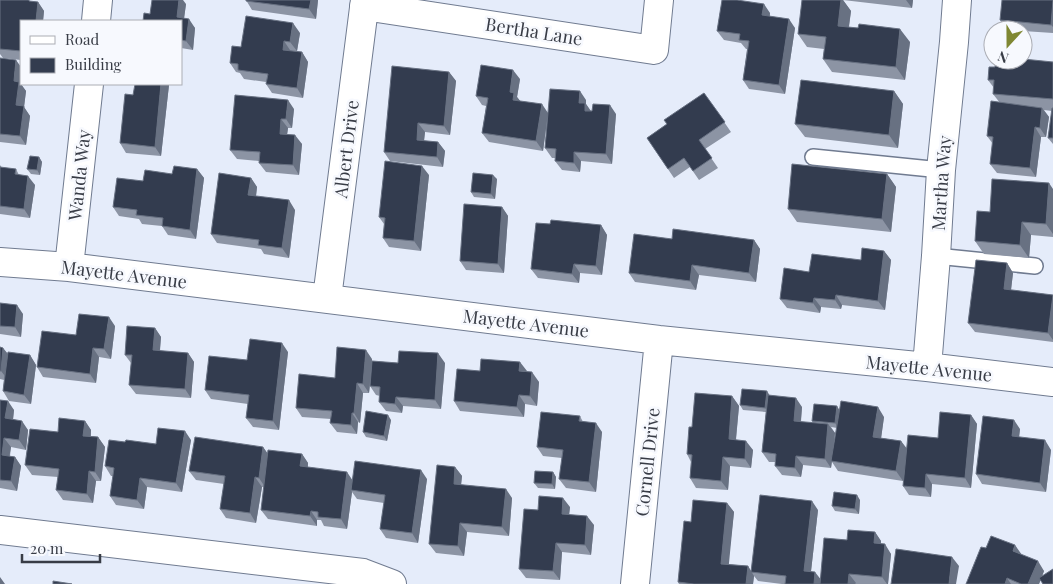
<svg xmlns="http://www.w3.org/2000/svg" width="1053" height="584" font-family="'Playfair Display',serif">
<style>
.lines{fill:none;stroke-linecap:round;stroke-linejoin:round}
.lane-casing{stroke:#707b90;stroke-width:18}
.street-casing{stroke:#707b90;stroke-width:30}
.lane{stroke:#fff;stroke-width:15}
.street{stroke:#fff;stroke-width:28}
.wall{fill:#8c94a4;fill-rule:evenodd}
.shaded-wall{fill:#687182}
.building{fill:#333c4f;stroke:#687182}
.labels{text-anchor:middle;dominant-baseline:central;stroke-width:5;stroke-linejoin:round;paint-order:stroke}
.street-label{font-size:18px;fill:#383c46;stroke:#f7f9fe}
</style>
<rect width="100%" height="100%" fill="#e5ecfa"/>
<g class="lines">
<g class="lane-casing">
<path id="lane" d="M813,157l128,13
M936,256l99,10"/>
</g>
<g class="street-casing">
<path id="street" d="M364,6l290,44 5,-50
M96,21l2,-21
M0,262l69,5 590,73 268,27 126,15
M69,267l20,-183
M327,298l38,-298
M927,367l9,-111 5,-86 13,-128 3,-42
M0,530l363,43 29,11
M635,584l24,-244"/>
</g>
<use href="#lane" class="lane"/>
<use href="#street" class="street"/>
</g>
<path class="wall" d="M0,0l38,2 6,9 -1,10h-22v39l-18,-2 -3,-4z
M246,0h72l-2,19 -64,-9z
M719,0h18l33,13v3l25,12 -10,66 -36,-5 -6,-9 4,-31h-1l-5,-6 -17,-3 -7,-9 5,-31z
M802,0h111l-1,8 -69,-8 8,11 -2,16 61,15 -5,38 -73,-8 -9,-13 1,-10 -17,-2 -9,-13z
M1053,0v33l-30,-2v-1h-17l-6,-10z
M186,4l-2,14 11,10 -2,22 -12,-2v-27l-31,-7z
M300,33l-3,18h-7l12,1 6,10 -5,36 -31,-5 -6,-9v-2l-22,-3 -4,-6 -4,-1 -6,-9 11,-16z
M0,58l26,33 -2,16 6,9 -4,29 -26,-3z
M1053,62v82l-5,-6 4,-27 -8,-1 5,7 -3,20h-5l-5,40 -39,-4 -7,-9 3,-20 -6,-8 13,-33 -7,-9 1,-6 -6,-8 7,-13z
M449,72l7,9 -6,54 -25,-3 -1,9 14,1 7,9 -2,16 -53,-6 -6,-9z
M520,79l-3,18 3,4 28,12 38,-13v4l5,7 25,3 -4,50 -31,-3 -1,11 -18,-2 -7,-9 1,-3h-4l-7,-10 2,-26 -4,29 -54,-9 -7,-9 4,-27 -4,-1 -6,-9z
M169,85l-8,71 -35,-3 -6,-10z
M894,91l9,13 -5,44 -93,-11 -10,-13z
M704,93l27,39 -26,17 13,19 -19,12 -9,-13 -16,11 -27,-40 20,-14z
M294,109l-2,19h-4l-1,6 15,10 -3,31 -33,-3 -7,-9v-2l-22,-2 -7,-9z
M39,157l3,5 -2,13 -9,-1 -4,-5z
M0,165l2,3 14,1 3,6 16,10 -5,33 -30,-4z
M197,169l7,9 -8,61 -28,-4 -6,-9 -20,-2 -3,-5 -20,-3 -6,-9 30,-26z
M887,174l9,13 -5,45 -94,-10 -9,-13z
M429,175l-8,76 -32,-4 -6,-9 1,-14 -5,-7z
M251,178l6,9 -1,9 39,14 -6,48 -25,-4 -3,-5 -44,-6 -6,-9z
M497,179l-2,20 -21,-2 -3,-5z
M1053,189v48l-22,-2 -2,23 -45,-4 -9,-13 15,-29z
M502,207l6,9 -4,57 -38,-3 -6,-9z
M601,225l6,10 -5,40 -22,-2 -1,10 -41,-5 -7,-9z
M672,239l82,1 6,9 -4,33 -57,-7 -3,15 -61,-8 -6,-9z
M884,251l7,9 -6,50 -43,-5 -1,4 -20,-2 -1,6 -33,-5 -7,-9 29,-27 52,-12z
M1007,263l6,10 -2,17 42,5v47l-78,-10 -7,-9z
M0,303l23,11 -2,23 -21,-3z
M115,326l-4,33 -12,-2 -3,26 -53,-6 -6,-10 39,-32z
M155,328l6,9 -1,14 28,2 6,9 -3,36 -55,-4 -7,-9 2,-22 -6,-8z
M0,347l3,1 5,6 22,1 6,10 -5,39 -22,-3 -6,-10 1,-11 -4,-1z
M288,352l-9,78 -26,-3 -7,-9 2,-14 -37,-5 -6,-9 42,-30z
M372,359v2l26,2h47l-4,46 -38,-3 -1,7 -16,-2 -7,-9 1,-6 -4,-1 -6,-9 -1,7h-6l-3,30 -2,-1 -1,12 -20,-2 -7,-9 1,-4 -29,-2 -6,-9 39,-30z
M480,371l46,1 13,10 -2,24 -12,-2 -1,13 -64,-6 -6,-10z
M769,395l33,12 -1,15 12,1 -1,-2 27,-11 45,7 -3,21 20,3 5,8 32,-11 33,-23 6,9 -6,64 -39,-4 -1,13 -22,-2 -6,-9v-5l-65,-10 -6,-9 -1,6 -28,-3 -2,12 -19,-2 -7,-9v-4h-6l-7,-10 4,-40 -23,-2 -3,-5zM831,427l6,1 -4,22 2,-17z
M732,396l7,10 -3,34 17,10 -2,18 -21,-2 -2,24 -32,-2 -6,-10 1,-16 -4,-8 5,-27z
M0,400l14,10 -1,10 15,10 -2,20 -15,-3 -1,9 5,1 6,9 -4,25 -17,-3z
M580,416l3,6 19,10 -6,60 -30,-4 -7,-9 3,-21 -19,-2 -6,-9z
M391,420l-4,21 -21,-4 -3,-5z
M85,421l6,9v6l7,1 7,10 -4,34h-5l-3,22 -30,-3 -7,-10 2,-13 -26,-2 -7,-10 33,-33z
M1020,429l-1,8 32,13 -5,42 -64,-8 -6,-10z
M191,440l-9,52 -35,-5 -3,22 -28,-4 -6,-9 3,-20h-2l-6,-10 20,-24 31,2z
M263,447l5,7h34l6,9v4l44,13 75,-1 -9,64 -32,-5 -6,-9 4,-26 -27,-4 -5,-7 -5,37 -23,-3 -3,-6h-4v6l-49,-7 -7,-9 3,-23h-2l-6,36 -30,-5 -6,-9 4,-25 -28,-4 -7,-9z
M455,467l7,9 -1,9 51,13 -3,38 -42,-4 -3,24 -28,-3 -7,-9z
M553,472l3,5 -1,12 -17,-1 -4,-5z
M860,500l-1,14 -24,-3 -3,-5z
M727,503l7,9 -6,52 20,2 3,5 67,-61 -7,61 9,8 27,-39 28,-8 6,9v3l10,10 -3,30h-106l-24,-3 -4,-5 -1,8h-74l-1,-2 13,-60z
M570,507l-1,8 25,10 -3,30 -29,-3 -2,28 -34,-2 -7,-9 19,-59z
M986,548l36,7 22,16 -5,13h-73z"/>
<path class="shaded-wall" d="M179,0h4l3,4 -3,22 -6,-9z
M311,0h7l-2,19 -7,-10z
M841,0h2l8,11 -4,28 -9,-13z
M906,0h7l-1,8z
M38,2l6,9 -1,10h-7z
M1053,3v24l-2,-2z
M764,4l6,9 -2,11 -6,-9z
M189,19l6,9 -2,22 -7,-9z
M789,19l6,9 -10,66 -6,-9z
M293,23l7,10 -3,18 -7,-9z
M900,29l10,13 -5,38 -9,-13z
M284,41l6,9 -1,9 -6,-9z
M302,52l6,10 -5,36 -6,-10z
M16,60l5,7v17l5,7 -2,16 6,9 -4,29 -6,-9 -4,-31 -2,-24z
M513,70l7,9 -3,18 4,5 -8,-2 -3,-8z
M449,72l7,9 -6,54 -6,-9z
M161,84h7l1,1 -8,71 -6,-9z
M580,91l6,9v4l6,9 -1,7 -12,-17z
M894,91l9,13 -5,44 -9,-13z
M288,100l6,9 -2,19 -6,-9z
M542,104l6,9 -5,38 -7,-10z
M610,105l6,9 -4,50 -6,-10z
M1042,108l7,9 -3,20 -6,-9z
M281,119l7,9 -2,15 -6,-9z
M418,123l7,9 -2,17 -6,-9z
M1035,127l6,10 -5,40 -6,-9z
M295,135l7,9 -3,31 -6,-10z
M438,142l7,9 -2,16 -6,-10z
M574,152l7,9 -1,11 -6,-9z
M39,157l3,5 -2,13 -3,-5z
M422,166l7,9 -8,76 -7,-10z
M197,169l7,9 -8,61 -6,-9z
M887,174l9,13 -5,45 -9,-13z
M493,175l4,4 -2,20 -4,-5z
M28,176l7,9 -5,33 -6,-9z
M251,178l6,9 -2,17 -7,-9z
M1049,183l4,6v45l-7,-10z
M289,200l6,10 -6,48 -7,-10z
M502,207l6,9 -4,57 -6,-9z
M1022,222l9,13 -2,23 -9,-13z
M601,225l6,10 -5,40 -6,-9z
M754,240l6,9 -4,33 -7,-9z
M884,251l7,9 -6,50 -7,-9z
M1007,263l6,10 -3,25 -6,-9z
M574,264l6,9 -1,10 -7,-9z
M692,265l7,10 -3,15 -6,-9z
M836,295l6,10 -1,4 -6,-9z
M1053,296v44l-5,-7z
M814,298l7,9 -1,6 -7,-10z
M17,305l6,9 -2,23 -6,-10z
M109,317l6,9 -4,33 -7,-10z
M155,328l6,9 -2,22 -6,-9z
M282,343l6,9 -9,78 -6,-9z
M3,348l7,9 -2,23 -7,-9z
M93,348l6,9 -3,26 -6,-9z
M366,350l6,9 -3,34 -6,-9z
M188,353l6,9 -3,36 -6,-9z
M438,353l7,10 -4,46 -6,-9z
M30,355l6,10 -5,39 -7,-9z
M520,362l7,9h-8z
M532,372l7,10 -2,24 -7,-10z
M357,383l6,10 -3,30 -6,-10z
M767,391l3,5 -2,16 -3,-4z
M519,395l6,9 -1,13 -7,-10z
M732,396l7,10 -4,42 -6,-9z
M396,397l7,9 -1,7 -7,-9z
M796,398l6,9 -2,23 -6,-9z
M8,401l6,9 -2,18 -7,-10z
M837,406l3,5 -2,17 -3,-5z
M878,407l6,10 -4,29 -7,-9z
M352,413l6,9 -1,12 -6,-9z
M388,415l3,5 -4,21 -3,-5z
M971,415l6,9 -6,64 -6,-10z
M1014,420l6,9 -2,16 -6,-9z
M22,421l6,9 -2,20 -7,-10z
M85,421l6,9 -1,15 -7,-9z
M596,423l6,9 -6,60 -7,-10z
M828,424l7,9 -4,35 -6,-9z
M185,431l6,9 -9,52 -6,-9z
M98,437l7,10 -4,34 -6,-9z
M4,438l7,9 -3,17 -6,-9z
M1045,440l6,10 -5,42 -6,-9z
M746,441l7,9 -2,18 -6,-9z
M901,441l7,9 -5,31 -7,-10z
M263,447l7,10 -5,30 -6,-9z
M302,454l6,9 -1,12 -7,-9z
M796,456l7,9 -2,12 -6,-9z
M15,457l6,9 -4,25 -6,-10z
M723,457l7,9 -2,24 -7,-9z
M455,467l7,9 -2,18 -6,-10z
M421,470l6,9 -9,64 -6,-10z
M89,471l7,10 -3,22 -6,-9z
M347,472l6,9 -2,9 1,2 -5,37 -6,-10z
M553,472l3,5 -1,12 -3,-5z
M926,474l6,10 -1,13 -6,-9z
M255,477l7,10 -6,36 -6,-10z
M140,478l7,9 -3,22 -7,-9z
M506,489l6,9 -3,38 -7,-9z
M857,495l3,5 -1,14 -4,-5z
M563,498l7,9 -2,16 -6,-9z
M812,501l6,9 -8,70 -6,-9z
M727,503l7,9 -6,61 -7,-9z
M311,511l6,9v6l-7,-10z
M587,516l7,9 -3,30 -6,-10z
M460,523l7,9 -3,24 -6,-10z
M875,532l6,9 -1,12 -6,-10z
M556,543l6,9 -2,28 -7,-9z
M885,544l6,10 -3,30h-1l-5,-7z
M1015,545l7,10 -9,-4z
M952,557l7,9 -3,18h-7z
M1038,561l6,10 -5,13h-11z
M748,566l6,10 -1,8h-7z
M815,572l7,9 -1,3h-7z
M849,574l7,9 -1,1h-7z
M0,577l5,7h-5z
M1007,578l4,6h-6z"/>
<path class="building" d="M0,0h29v1l9,1 -2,19h-15v30l-21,-2z
M152,0h27l-2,17 12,2 -3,22 -5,-1v-19h-38l1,-8 6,1z
M246,0h65l-2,9 -63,-8z
M722,0h15l27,4 -2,11 27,4 -10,66 -36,-5 6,-39 -10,-1 1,-6 -23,-3z
M802,0h39l-3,26 20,2 1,-4 41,5 -4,38 -73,-8 3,-22 -28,-3z
M1002,0h51l-2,25 -51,-5z
M246,16l47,7 -3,19 -6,-1 -1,9 19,2 -5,36 -31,-4 2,-10 -30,-4v-6l-8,-1 2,-17 9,1z
M0,58l16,2 -2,21 5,1 -3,23 8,1 -4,30 -20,-2z
M1023,59l30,3v37l-60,-5 1,-14h-6l1,-13h6l1,-7h27z
M481,65l32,5 -3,22 4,1 -1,7 29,4 -6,37 -54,-8 6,-35 -12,-2z
M392,66l57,6 -5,54 -26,-3 -1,17 21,2 -1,15 -53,-5z
M801,80l93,11 -5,44 -94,-11z
M135,84h26l-6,63 -35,-4 5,-49 8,1z
M550,89l30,2 -1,12h6v8h7l1,-7 17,1 -4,49 -32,-2v11l-19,-2 1,-12 -11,-1z
M704,93l21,29 -26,18 13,18 -19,13 -9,-13 -16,11 -21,-31 20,-14 -3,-4z
M235,95l53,5 -2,19h-5l-1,15 15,1 -2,30 -34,-2 1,-11 -30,-2z
M991,101l51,7 -2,20 -5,-1 -5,41 -40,-4 3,-27 -6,-1z
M1052,108h1v30h-5z
M30,156l9,1 -2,13 -10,-1z
M385,161l37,5 -8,75 -31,-3 2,-20 -6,-1z
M792,164l95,10 -5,45 -94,-10z
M174,166l23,3 -7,61 -28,-4 1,-8 -27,-3 1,-5 -24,-3 4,-29 26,3 2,-11 27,4z
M0,167l16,2 -1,5 13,2 -4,33 -24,-3z
M219,173l32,5 -3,17 41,5 -7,48 -24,-3 1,-5 -48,-6z
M473,173l20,2 -2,19 -20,-2z
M992,179l57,4 -3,41 -24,-2 -2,23 -45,-4 2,-30 13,1z
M464,204l38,3 -4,57 -38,-3z
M551,220l50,5 -5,41 -22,-2 -2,10 -41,-5 5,-46 14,1z
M673,229l81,11 -5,33 -57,-8 -2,16 -61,-8 5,-39 38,5z
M862,248l22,3 -6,50 -42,-6 -1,5 -21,-2 -1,5 -33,-4 4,-31 25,4 3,-18 49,6z
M976,260l31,3 -3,26 49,6 -5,38 -80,-10z
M0,303l17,2 -2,22 -15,-1z
M79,314l30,3 -5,32 -11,-1 -3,26 -53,-7 5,-36 34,4z
M127,326l28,2 -2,22 35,3 -3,36 -56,-4 3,-30h-7z
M250,339l32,4 -9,78 -27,-3 3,-23 -44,-5 4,-34 38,4z
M0,347l3,1 -2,23h-1z
M337,347l29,3 -3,34 -6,-1 -3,30h-2l-1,12 -21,-2 2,-12 -36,-3 3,-34 36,4z
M399,351l39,2 -3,47 -39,-3 -1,7 -16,-2 1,-15 -10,-1 2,-25 26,2z
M8,352l22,3 -6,40 -21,-4z
M481,359l39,3 -1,9 13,1 -2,24 -11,-1 -2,12 -63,-6 3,-32 23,2z
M742,389l25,2 -2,17 -25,-3z
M695,393l37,3 -3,43 17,2 -1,18 -22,-2 -2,24 -31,-3 2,-23 -5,-1 2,-27h3z
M768,395l28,3 -2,23 34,3 -3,35 -29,-3 -1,12 -20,-2 1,-12 -14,-2z
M0,400l8,1 -3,17 17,3 -3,19 -15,-2 -2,17 13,2 -4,24 -11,-1z
M841,401l37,6 -5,30 28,4 -5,30 -65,-10z
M814,404l23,2 -2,17 -23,-2z
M366,411l22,4 -4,21 -21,-4z
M541,412l39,4 -1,5 17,2 -7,59 -30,-3 4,-29 -26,-3z
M940,412l31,3 -6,63 -39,-4 -1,14 -22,-2 5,-51 30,3z
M983,416l31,4 -2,16 33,4 -5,43 -64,-9z
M59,418l26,3 -2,15 15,1 -3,35 -6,-1 -2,23 -31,-4 3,-21 -34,-4 5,-36 28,3z
M158,428l27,3 -9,52 -36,-5 -3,22 -27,-4 4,-28 -9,-2 4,-26 16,2 1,-2 30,4z
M195,437l68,10 -4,31 -4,-1 -5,36 -30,-4 5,-33 -36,-5z
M268,450l34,4 -2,12 47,6 -6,47 -23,-2v-5l-7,-1 -1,5 -49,-6z
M355,461l66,9 -9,63 -32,-4 5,-34 -34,-5z
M437,465l18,2 -1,17 52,5 -4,38 -42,-4 -2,23 -29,-2z
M535,471l18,1 -1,12 -18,-1z
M834,492l23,3 -2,14 -23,-3z
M760,495l52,6 -8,70 11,1 -1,12h-29l1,-8 -35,-4z
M539,496l24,2 -1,16 25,2 -2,29 -29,-2 -3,28 -34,-2 5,-60 14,1z
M693,500l34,3 -6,61 27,2 -2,18h-52l-16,-2 6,-61 7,1z
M848,530l27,2 -1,11 11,1 -3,33 -33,-3 -1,10h-28l4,-46 23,2z
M991,536l24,9 -2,6 25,10 -10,23h-7l-14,-6 -2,6h-39l15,-37 5,1z
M896,549l56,8 -3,27h-58z
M1053,569v15h-10l-4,-6z
M53,581l19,3h-19z"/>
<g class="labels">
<g class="street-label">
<text transform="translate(534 31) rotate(9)">Bertha Lane</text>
<text transform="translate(346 149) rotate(-83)">Albert Drive</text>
<text transform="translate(79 175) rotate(-84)">Wanda Way</text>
<text transform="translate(941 183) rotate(-86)">Martha Way</text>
<text transform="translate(124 274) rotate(7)">Mayette Avenue</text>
<text transform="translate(526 323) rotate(7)">Mayette Avenue</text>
<text transform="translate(929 368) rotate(6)">Mayette Avenue</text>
<text transform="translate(647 462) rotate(-84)">Cornell Drive</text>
</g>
</g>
<rect x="20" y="20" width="162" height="65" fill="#f7f9fe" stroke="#abadb4"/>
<rect x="30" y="36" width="25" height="8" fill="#ffffff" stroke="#abadb4"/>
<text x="65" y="45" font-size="15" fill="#383c46">Road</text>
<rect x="30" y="58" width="25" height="15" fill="#333c4f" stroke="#abadb4"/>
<text x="65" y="70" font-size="15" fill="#383c46">Building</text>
<g transform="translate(1008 45) rotate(201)"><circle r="24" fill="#f7f9fe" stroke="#abadb4"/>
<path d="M0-4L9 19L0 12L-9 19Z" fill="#7f8733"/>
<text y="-8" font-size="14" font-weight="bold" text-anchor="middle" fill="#383c46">N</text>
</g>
<path d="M22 554v8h78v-8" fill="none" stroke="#383c46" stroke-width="2.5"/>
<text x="30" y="554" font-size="15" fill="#383c46" stroke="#f7f9fe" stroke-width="4" paint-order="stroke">20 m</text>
</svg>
